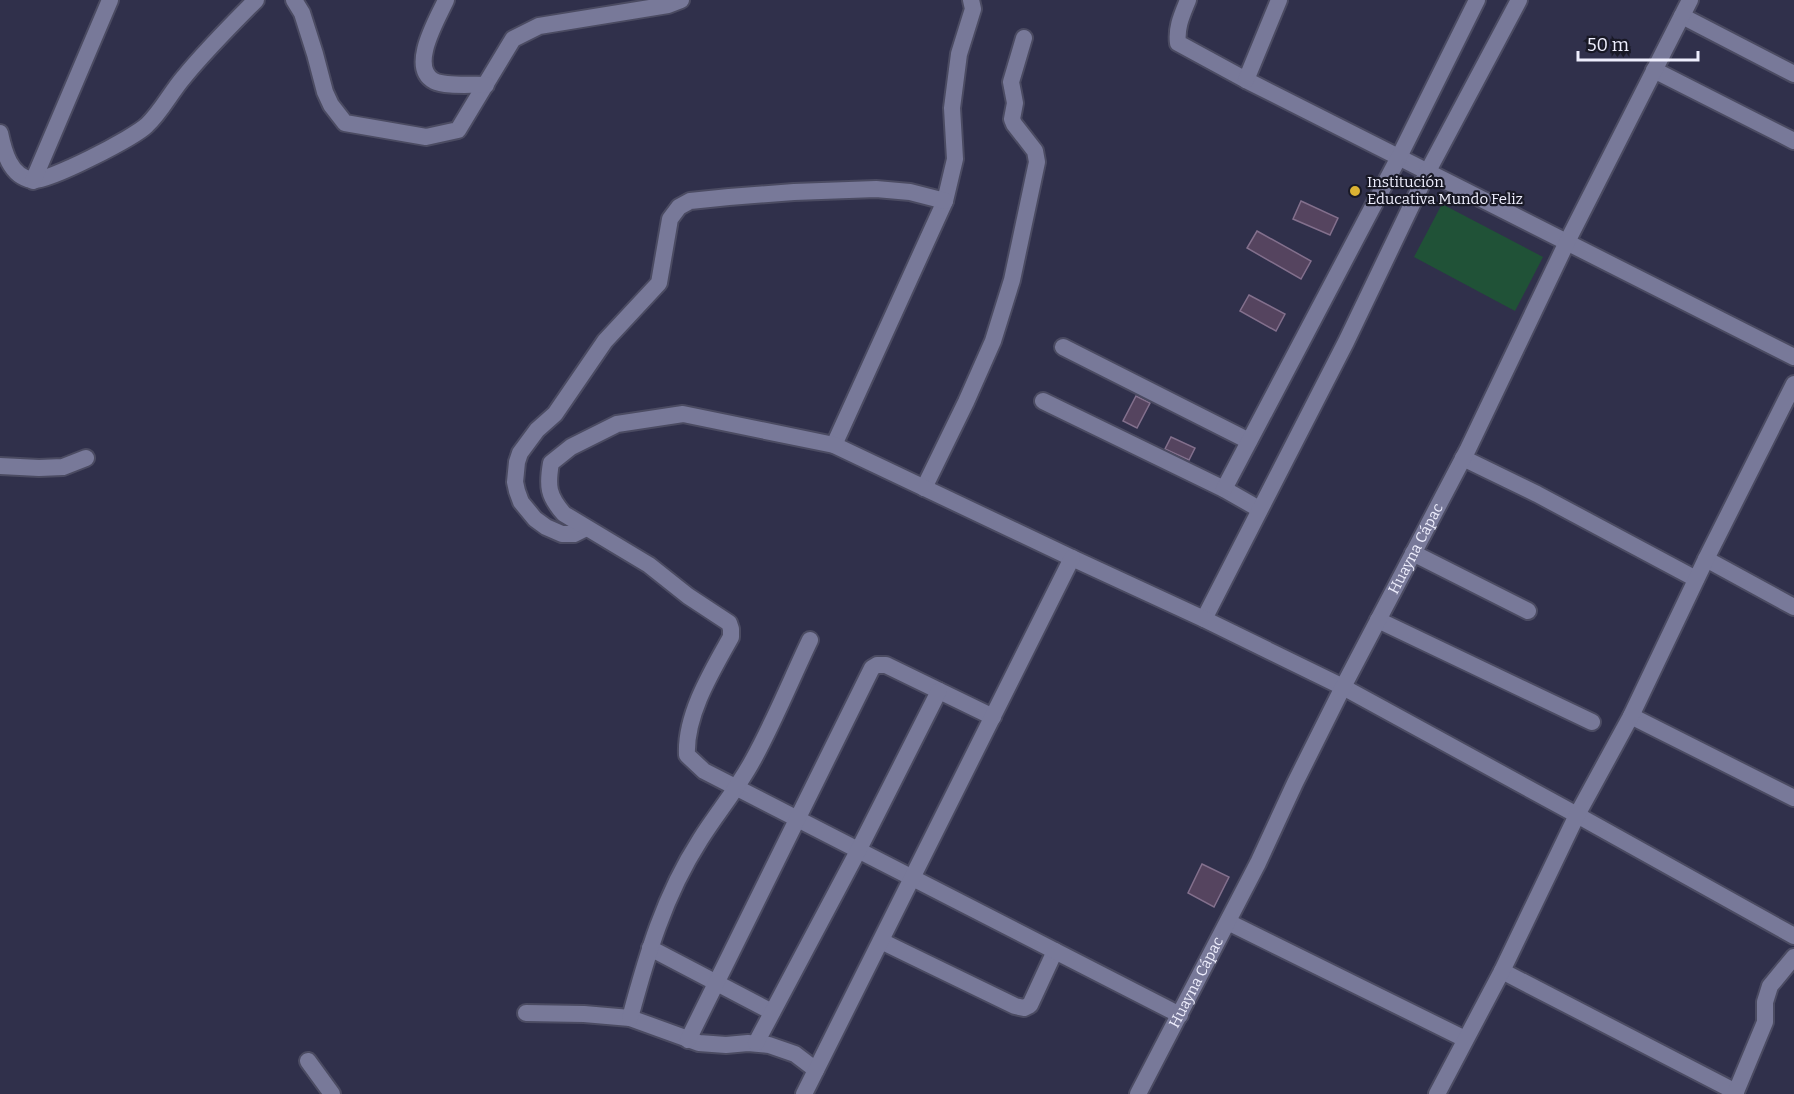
<svg xmlns="http://www.w3.org/2000/svg" width="1794" height="1094" font-family="Bitter,serif">
<style>
.green{fill:#205237}
.building{fill:#55445f;stroke:#83708d;stroke-width:1.5}
.lines{fill:none;stroke-linecap:round;stroke-linejoin:round}
.minor-casing{stroke:#4b4b62;stroke-width:20}
.minor{stroke:#787999;stroke-width:16}
.poi-dot{fill:#dbb233;stroke:#191926;stroke-width:2}
.labels{text-anchor:middle;dominant-baseline:central;stroke-width:4.5;stroke-linejoin:round;paint-order:stroke}
.poi-label{font-size:15px;fill:#eeeefd;stroke:#191926;text-anchor:start}
.street-label{font-size:15px;fill:#eeeefd;stroke:#191926}
</style>
<rect width="100%" height="100%" fill="#30304b"/>
<path class="green" d="M1442,204l101,53 -28,54 -101,-54z"/>
<path class="building" d="M1301,201l37,17 -8,17 -37,-16z
M1257,231l54,30 -10,18 -54,-31z
M1249,295l36,19 -9,17 -36,-20z
M1136,396l14,7 -13,25 -14,-7z
M1171,437l24,11 -6,12 -24,-11z
M1202,864l27,13 -15,30 -26,-14z"/>
<g class="lines">
<g class="minor-casing">
<g id="minor">
<path d="M294,0l8,13 13,41 10,38 6,13 14,18 81,14 32,-7 55,-91 26,-13 129,-21 13,-5"/>
<path d="M446,0c-8,18 -38,67 -12,81 12,6 39,3 52,4"/>
<path d="M1188,0c-6,15 -12,27 -10,43l68,37 548,277"/>
<path d="M1682,16l112,58"/>
<path d="M1654,70l140,71"/>
<path d="M1246,80l33,-80"/>
<path d="M0,133c4,19 10,43 32,47 15,3 103,-43 115,-55 14,-13 24,-33 37,-48 22,-27 47,-52 72,-77"/>
<path d="M33,181l77,-181"/>
<path d="M1063,347l186,94"/>
<path d="M1043,401l181,88 35,20"/>
<path d="M834,445l111,-244 10,-42 -3,-51 7,-54 14,-45 -2,-9"/>
<path d="M1463,458l74,36 159,85"/>
<path d="M0,466l39,2 24,-1 23,-9"/>
<path d="M924,488l42,-86 27,-61 19,-61 25,-118 -2,-11 -21,-27 -2,-5 3,-16 -4,-21 13,-44"/>
<path d="M1224,489l175,-332 78,-157"/>
<path d="M586,528l-12,6h-12l-16,-7 -11,-8 -14,-17 -4,-11 -2,-9 2,-20 3,-9 17,-23 18,-16 50,-73 54,-58 11,-64 9,-12 11,-6 39,-4 65,-5 82,-3 34,3 35,9"/>
<path d="M1413,553l115,58"/>
<path d="M1706,559l88,48"/>
<path d="M1204,619l142,-277 82,-171 91,-171"/>
<path d="M1378,620l214,102"/>
<path d="M1631,716l163,82"/>
<path d="M1228,922l237,117"/>
<path d="M881,941l134,65 9,2 6,-3 25,-54"/>
<path d="M650,948l122,64"/>
<path d="M1502,971l234,121"/>
<path d="M526,1013l58,1 46,4 69,25 27,2 22,-2 21,2 26,9 21,16"/>
<path d="M1180,1015l-476,-244 -17,-16c-2,-40 25,-84 44,-118v-8l-2,-6 -41,-27 -39,-31 -85,-51c-16,-18 -17,-28 -13,-51l20,-16 46,-23 66,-10 151,31 238,113 132,61 139,68 234,128 217,121"/>
<path d="M630,1018c17,-63 34,-122 70,-178 17,-27 38,-52 53,-80 21,-38 38,-80 57,-120"/>
<path d="M688,1040l184,-372 5,-3h9l107,52"/>
<path d="M756,1043l102,-192 81,-160"/>
<path d="M308,1061l24,33"/>
<path d="M804,1094l268,-536"/>
<path id="s1" d="M1138,1094l120,-231 37,-80 48,-96 125,-238 99,-207 123,-242"/>
<path d="M1437,1094l65,-123 75,-156 54,-99 75,-157 88,-175"/>
<path d="M1735,1094l30,-72v-20l5,-16 24,-29"/>
</g>
</g>
<use href="#minor" class="minor"/>
</g>
<circle class="poi-dot" cx="1355" cy="191" r="6"/>
<g class="labels">
<g class="poi-label">
<text x="1367" y="182">Institución<tspan x="1367" dy="17">Educativa Mundo Feliz</tspan></text>
</g>
<g class="street-label">
<text stroke="none"><textPath href="#s1" startOffset="612">Huayna Cápac</textPath></text>
<text stroke="none"><textPath href="#s1" startOffset="126">Huayna Cápac</textPath></text>
</g>
</g>
<path d="M1578 51v9h120v-9" fill="none" stroke="#eeeefd" stroke-width="3"/>
<text x="1587" y="51" font-size="18" fill="#eeeefd" stroke="#191926" stroke-width="4.5" paint-order="stroke">50 m</text>
</svg>
